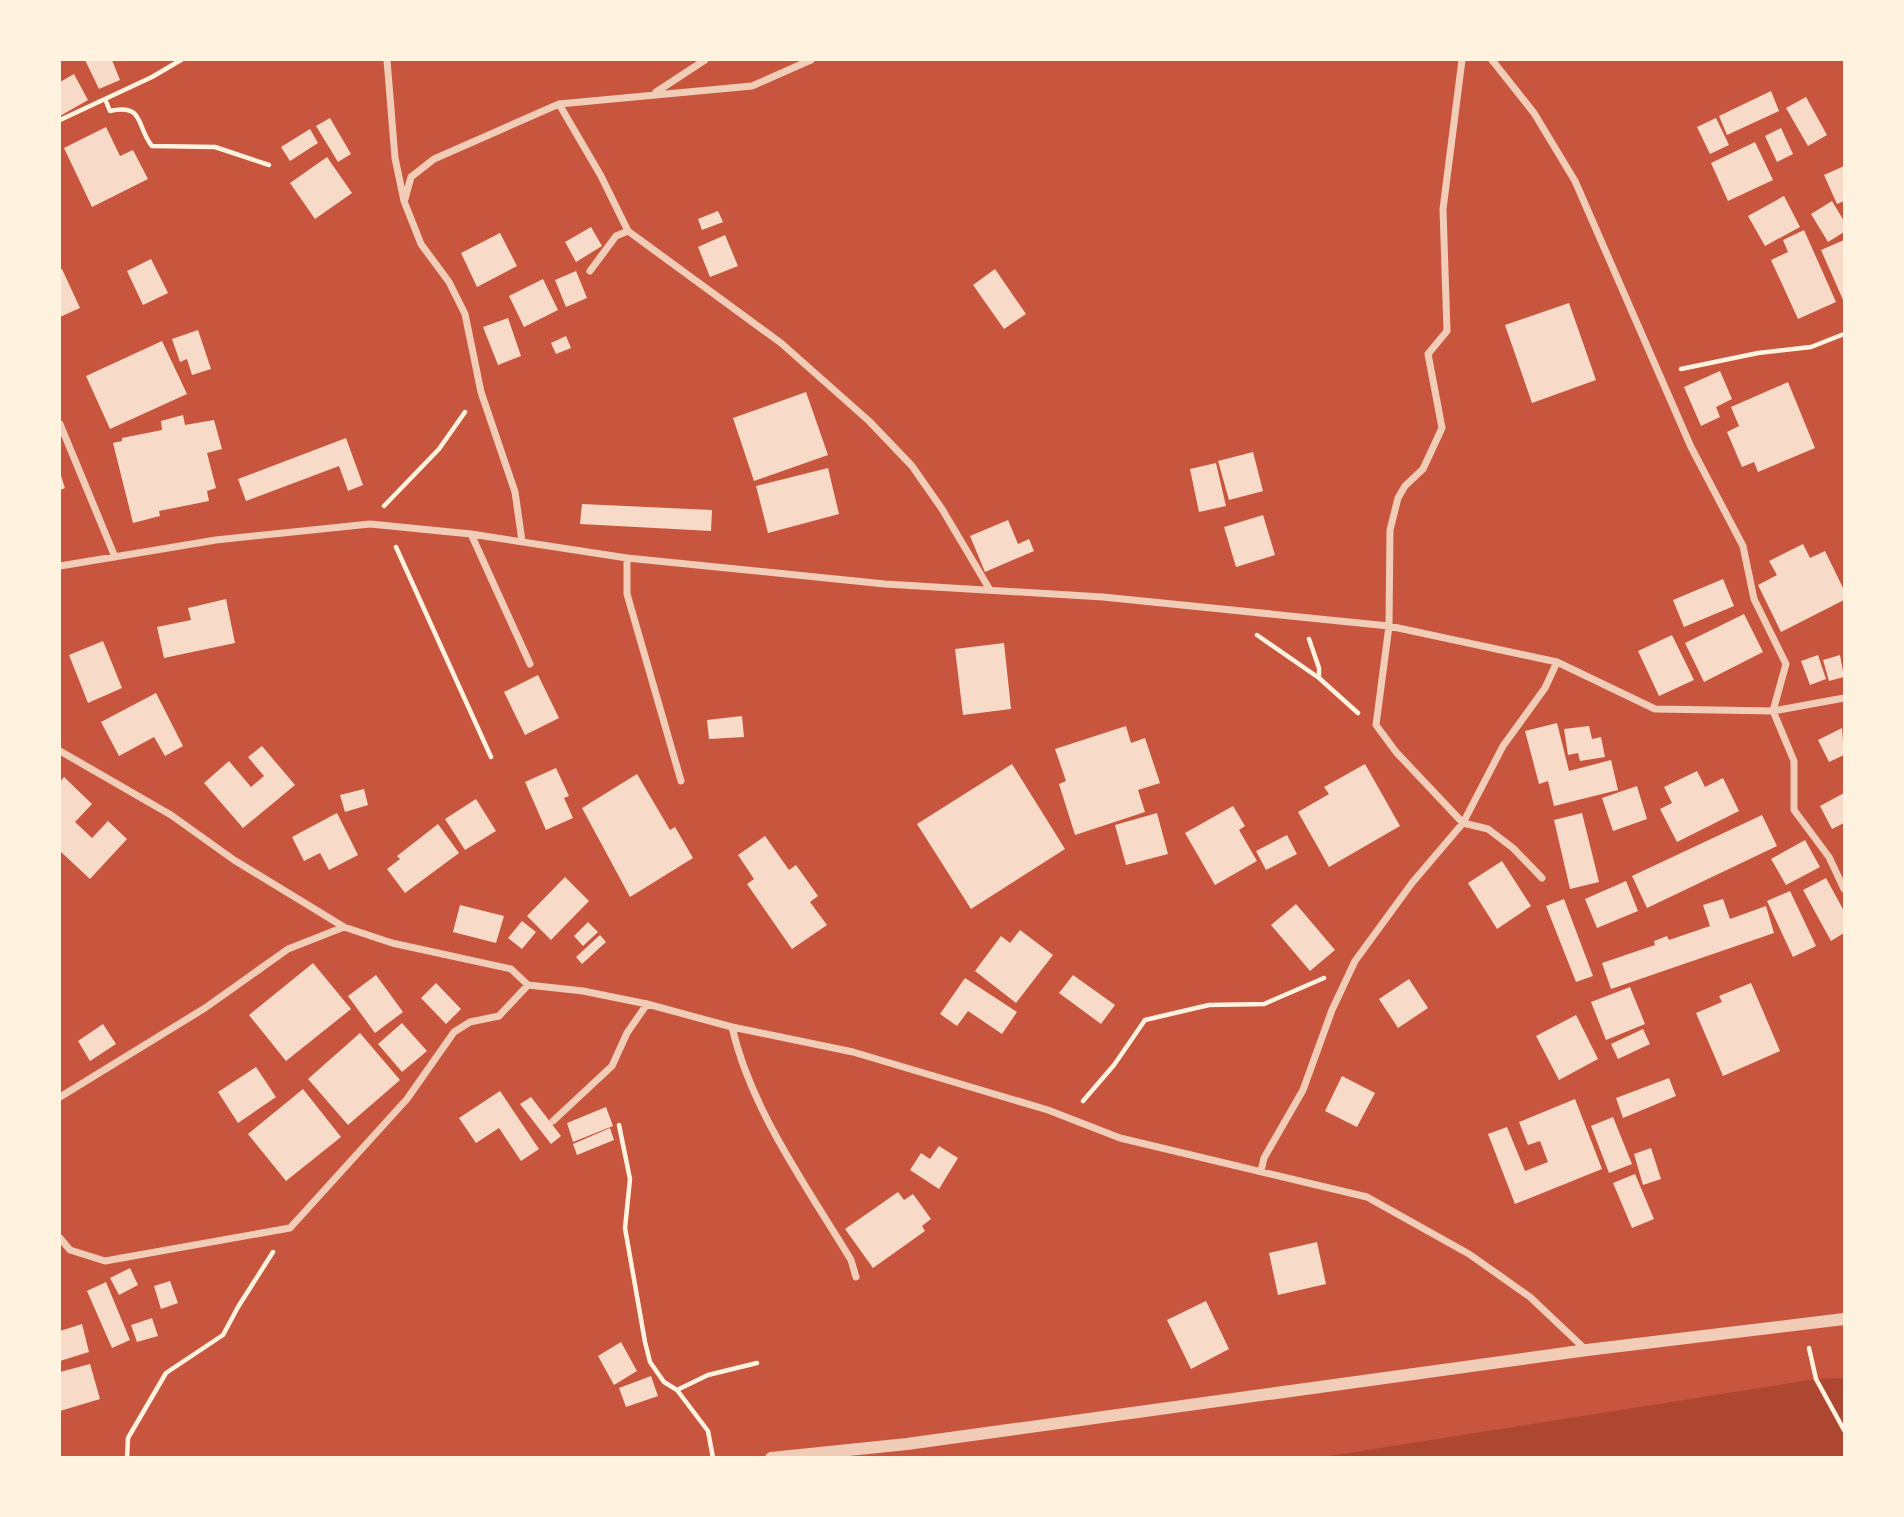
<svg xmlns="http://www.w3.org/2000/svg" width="1904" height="1517" font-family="Georgia,serif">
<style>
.green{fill:#ae4732}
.building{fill:#f7dbc8}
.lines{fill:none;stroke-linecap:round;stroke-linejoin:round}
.path{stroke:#fff3e0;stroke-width:4.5}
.minor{stroke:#f1ccb7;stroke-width:7}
.tertiary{stroke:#f1ccb7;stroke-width:12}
</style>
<rect width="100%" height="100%" fill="#c8553d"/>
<path class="green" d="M1844,1378v79l-527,1 499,-79z"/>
<path class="building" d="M85,60h27l8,20 -21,9z
M74,74l14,26 -28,16v-34z
M1771,91l8,20 -52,24 -8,-19z
M1806,97l21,38 -19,11 -22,-38z
M330,118l21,36 -13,8 -22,-36z
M1716,118l13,27 -19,9 -13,-27z
M106,127l14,29 13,-6 15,29 -56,28 -28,-59z
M1781,128l12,26 -16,8 -12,-26z
M310,129l8,14 -28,18 -9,-14z
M1755,142l18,38 -45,21 -17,-38z
M327,157l25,36 -37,26 -25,-36z
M1844,166v35l-7,3 -13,-29z
M1784,196l16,31 -35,19 -17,-30z
M1832,201l12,20v11l-16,10 -17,-28z
M718,211l5,11 -21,8 -4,-11z
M591,227l11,19 -26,16 -11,-20z
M1804,230l32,72 -38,17 -27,-59 17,-8 -5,-12z
M500,233l17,33 -40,21 -16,-34z
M725,235l13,31 -28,11 -12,-30z
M1844,240v62l-23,-52z
M151,259l17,34 -25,12 -16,-34z
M62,269l18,39 -20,9v-47z
M995,269l31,45 -22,15 -31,-44z
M576,271l11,27 -21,9 -11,-27z
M543,279l15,31 -34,17 -15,-31z
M1569,303l27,77 -64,23 -27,-78z
M508,318l13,38 -23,9 -15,-38z
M198,330l13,39 -19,6 -5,-16 -7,3 -8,-23z
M566,336l5,12 -15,6 -5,-11z
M162,341l25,53 -77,35 -24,-53z
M1720,371l12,28 -16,8 4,10 -19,9 -17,-39z
M1788,382l27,66 -57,24 -4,-10 -12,5 -15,-35 12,-6 -8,-19z
M806,392l22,63 -74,26 -21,-63z
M183,415l2,10 29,-5 8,29 -15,4 9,35 -9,3 2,10 -50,10 1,5 -27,7 -20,-80 9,-2v-3l40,-8 -1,-9z
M346,438l17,47 -15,6 -9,-25 -93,35 -8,-22z
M1253,452l10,39 -34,9 -11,-39z
M1216,463l10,43 -27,6 -9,-43z
M828,468l11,46 -71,19 -12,-47z
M60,473l5,15 -5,2z
M582,504l130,6 -1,21 -131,-7z
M1263,515l12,40 -39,12 -12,-40z
M1008,520l10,24 11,-5 5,12 -49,21 -15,-36z
M1803,544l7,14 15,-7 19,39v10l-63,32 -23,-47 19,-10 -8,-14z
M1723,579l11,27 -50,21 -11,-27z
M226,599l9,44 -71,15 -7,-31 34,-7 -3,-12z
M1744,614l19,38 -59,30 -19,-39z
M1672,635l22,45 -35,16 -21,-45z
M103,641l19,47 -34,15 -19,-48z
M1004,643l7,66 -48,6 -8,-66z
M1818,655l8,24 -16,6 -9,-24z
M1840,655l4,22 -15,4 -6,-21z
M538,675l21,43 -34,17 -21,-43z
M156,693l27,53 -18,10 -11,-19 -35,19 -18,-34z
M742,716l2,21 -35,2 -2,-19z
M1557,723l12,48 42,-11 7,30 -64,16 -6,-25 -9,3 -14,-53z
M1126,726l5,17 14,-5 15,45 -22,7 7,22 -70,23 -16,-51 7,-3 -11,-32z
M1589,726l3,13 9,-2 4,20 -25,4 -2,-8 -10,2 -4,-26z
M1842,728l2,27 -15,7 -11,-22z
M262,746l33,39 -52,43 -39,-45 25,-22 22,26 13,-11 -16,-19z
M1012,764l53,85 -94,60 -54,-85z
M1365,764l35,62 -71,41 -31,-55 31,-18 -5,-7z
M556,768l13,28 -5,2 9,20 -27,12 -21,-48z
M1697,771l8,16 18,-9 16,33 -62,31 -17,-33 12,-6 -8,-16z
M637,774l33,56 5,-3 18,31 -63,39 -48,-89z
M64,777l28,27 -17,18 17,16 16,-17 19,18 -37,40 -30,-28v-69z
M1637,786l10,33 -34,12 -11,-33z
M364,789l4,16 -23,7 -5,-17z
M1844,793v30l-12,6 -12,-23z
M476,799l20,32 -31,19 -20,-31z
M1233,806l12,20 -6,4 18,31 -42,24 -30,-52z
M337,813l21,42 -29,15 -9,-17 -16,8 -12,-24z
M1157,813l11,41 -42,11 -11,-40z
M1582,813l17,69 -29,7 -16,-69z
M1762,815l15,31 -130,62 -15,-32z
M438,824l21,29 -54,40 -18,-24 13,-10 -3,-3z
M1287,835l10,19 -31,16 -10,-19z
M765,836l24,34 7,-5 22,31 -8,6 17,23 -35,24 -45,-65 7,-5 -16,-24z
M1805,840l15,27 -34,18 -15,-26z
M1502,861l29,45 -34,23 -29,-46z
M565,877l24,24 -38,39 -24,-24z
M1826,878l18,33v22l-13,8 -28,-51z
M1626,881l12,30 -41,17 -12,-29z
M1790,891l26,55 -23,11 -26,-56z
M1564,899l29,77 -17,6 -30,-76z
M1723,899l7,20 36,-13 8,27 -163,56 -9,-26 53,-18 -1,-4 13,-5 2,4 41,-14 -7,-21z
M1296,904l39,46 -25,21 -39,-46z
M460,905l44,11 -8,27 -43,-11z
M522,921l14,11 -14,17 -14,-11z
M588,922l10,10 -15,14 -9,-10z
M1020,930l33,25 -37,48 -41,-32 26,-35 9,7z
M600,935l6,7 -24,22 -6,-7z
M313,963l38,46 -65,52 -37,-46z
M376,975l27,37 -28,21 -27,-37z
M1073,975l42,30 -14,19 -42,-31z
M965,978l52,34 -15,22 -34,-23 -11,15 -17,-12z
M1409,979l19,29 -30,20 -19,-29z
M436,983l25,26 -15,15 -25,-26z
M1751,983l29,68 -57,25 -27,-63 26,-11 -3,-6z
M1630,987l15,37 -39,16 -15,-38z
M1576,1015l22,44 -39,21 -23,-44z
M402,1023l25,28 -25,21 -24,-28z
M103,1024l13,20 -26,17 -12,-20z
M1643,1029l7,15 -32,15 -7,-15z
M360,1033l40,47 -52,45 -40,-46z
M256,1067l20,30 -38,26 -20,-31z
M1342,1076l33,17 -18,34 -32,-16z
M1669,1078l7,18 -53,22 -7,-20z
M303,1089l38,48 -55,44 -38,-47z
M500,1091l39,58 -18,12 -22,-33 -23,15 -17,-25z
M531,1097l30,39 -10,8 -31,-40z
M1575,1099l27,70 -87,35 -27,-70 19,-7 18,44 23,-9 -8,-21 -12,4 -9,-23z
M606,1107l7,19 -40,16 -6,-19z
M1613,1117l19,47 -23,9 -18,-47z
M610,1128l4,12 -37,15 -4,-11z
M939,1146l19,12 -19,31 -29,-19 11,-17 9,6z
M1651,1148l10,31 -18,6 -9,-31z
M1635,1174l19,45 -22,9 -19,-45z
M898,1192l6,8 9,-6 18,25 -9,7 3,5 -52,37 -28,-39z
M1317,1242l9,42 -48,11 -9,-42z
M130,1268l8,17 -19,10 -9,-17z
M170,1281l8,22 -17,6 -7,-23z
M106,1282l24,58 -18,8 -25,-57z
M1206,1301l23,48 -38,20 -24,-49z
M152,1318l6,18 -21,6 -6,-17z
M82,1324l7,28 -29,9v-30z
M621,1342l16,29 -23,14 -16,-29z
M90,1364l10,35 -40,12v-39z
M651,1376l7,20 -32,11 -7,-19z"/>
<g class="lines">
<path class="path" d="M105,99l5,12c35,-8 26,16 42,35l63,1 54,18
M60,120l92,-43 29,-17
M1681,369l77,-16 53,-6 33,-13
M384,506l55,-57 26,-37
M396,547l95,210
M1257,635l62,43 39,35
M1309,639l10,29v9
M1083,1101l31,-36 31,-45 64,-15 55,-1 60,-26
M619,1125l11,54 -5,49 20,114 5,20 14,20 13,8 31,41 5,27
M1809,1348l7,31 28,51
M677,1390l31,-15 49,-12
M127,1458l1,-20 38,-65 57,-38 15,-28 35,-55"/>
<path class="minor" d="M387,60l8,98 9,43 17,43 28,38 16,32 16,78 34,100 7,49
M1462,60l-19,149 4,122 -19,23 14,74 -19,41 -18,17 -7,12 -8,32 -1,96 -13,99 20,27 67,71 25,6 25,19 29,30
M1492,60l42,53 41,68 116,266 52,99 11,53 32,65 -13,47 21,50v49l35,47 15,32
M656,92l49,-32
M559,104l42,72 27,55 153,112 88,78 43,45 30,43 48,81
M405,199l6,-22 23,-18 125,-55 193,-18 59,-26
M590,271l26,-35 12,-5
M60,424l55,133
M471,534l59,130
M627,558v36l54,187
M60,566l156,-26 154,-16 101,10 156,24 258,26 218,13 286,29 168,36 98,47 118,2 71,-13
M60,751l111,64 63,45 110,67 48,16 119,26 17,16 55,6 64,13 85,23 121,25 195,58 72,28 247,59 102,57 61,43 56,53
M732,1027c19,83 75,160 119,233l5,17
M60,1097l145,-89 83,-59 56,-22
M553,1121l59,-55 15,-33 20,-29
M1261,1171l3,-13 39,-68 29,-80 23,-49 57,-78 51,-60 40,-77 42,-58 12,-26
M60,1238l10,12 35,11 185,-33 117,-129 47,-67 16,-10 29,-6 29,-31"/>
<path class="tertiary" d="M771,1458l136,-14 680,-94 257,-31"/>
</g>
<rect width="1904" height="1517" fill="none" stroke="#fff3e0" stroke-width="122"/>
</svg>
